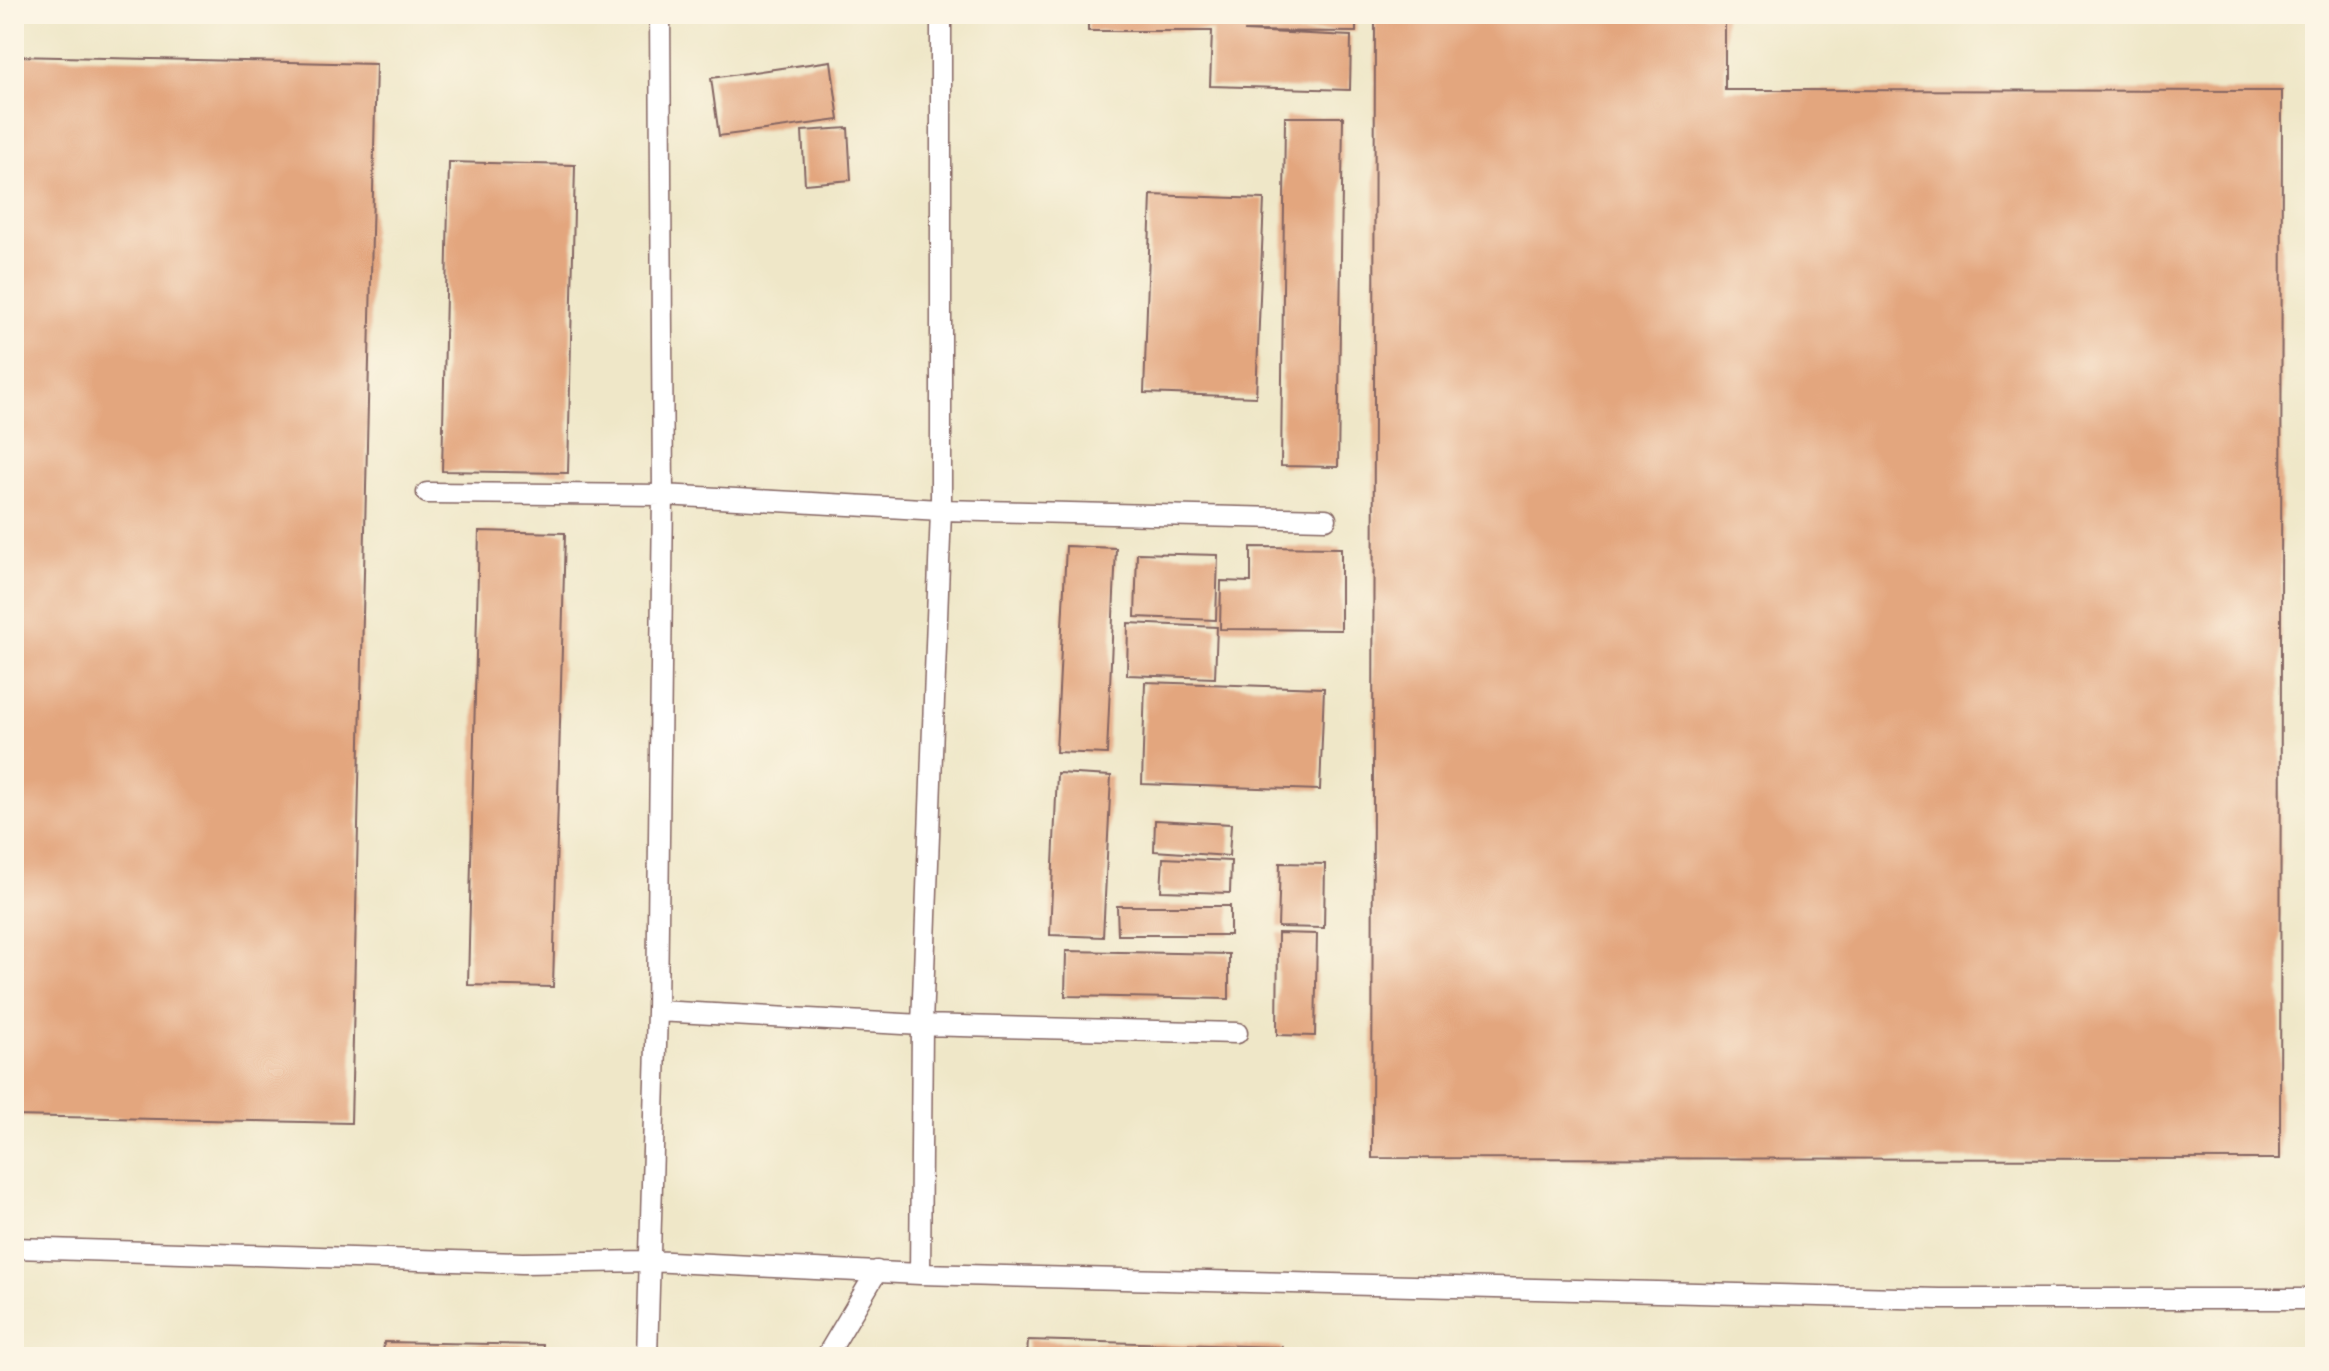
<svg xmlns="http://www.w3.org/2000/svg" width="2329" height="1371" font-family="'Shantell Sans',sans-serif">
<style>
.building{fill:#e3a67e}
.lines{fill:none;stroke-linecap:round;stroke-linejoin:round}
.service-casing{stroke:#846562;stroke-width:23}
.service{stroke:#fff;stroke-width:20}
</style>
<rect width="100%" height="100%" fill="#fcf5e5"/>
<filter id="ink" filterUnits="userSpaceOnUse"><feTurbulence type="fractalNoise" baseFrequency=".0125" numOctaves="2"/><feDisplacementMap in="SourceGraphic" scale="16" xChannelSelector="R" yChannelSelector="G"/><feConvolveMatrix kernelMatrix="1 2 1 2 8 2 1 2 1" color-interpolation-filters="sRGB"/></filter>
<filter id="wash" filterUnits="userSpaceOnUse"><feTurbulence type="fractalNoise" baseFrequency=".006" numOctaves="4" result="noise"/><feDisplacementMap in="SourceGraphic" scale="32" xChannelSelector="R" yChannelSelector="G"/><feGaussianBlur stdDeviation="1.8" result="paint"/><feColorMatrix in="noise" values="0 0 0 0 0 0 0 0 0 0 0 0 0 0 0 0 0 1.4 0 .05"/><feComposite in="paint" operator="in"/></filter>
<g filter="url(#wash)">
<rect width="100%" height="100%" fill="#efe7c8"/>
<g id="blocks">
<path class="building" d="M1088,14h268v18l-112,-1 107,5 -1,54 -140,-4 2,-55h-124z
M1375,14h350v76l557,1 -2,1068 -908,-1z
M14,56l362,8 -25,1059 -337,-7z
M831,61l8,59 -120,16 -8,-58z
M1285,117h58l-5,350 -57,-1z
M848,128l3,52 -46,4 -3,-53z
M449,162l126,3 -7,308 -126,-2z
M1151,195l113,4 -8,198 -112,-4z
M479,531l86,2 -12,454 -85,-2z
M1066,546l50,2 -9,206 -51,-2z
M1251,547l90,1v82l-121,-1 1,-48 30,1z
M1137,553l81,2 -2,65 -81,-3z
M1128,623l89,4 -2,51 -88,-3z
M1145,682l179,6 -4,102 -178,-6z
M1057,773l54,3 -8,161 -53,-2z
M1155,820l76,4 -2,32 -75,-5z
M1163,858l68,3 -1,32 -69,-2z
M1280,863l45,1 -1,64 -46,-1z
M1117,906h113v29h-112z
M1278,933l39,1 -2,102 -38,-1z
M1066,951l163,3v45l-164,-3z
M1028,1340l254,7v10h-255z
M384,1342l159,3v12h-160z"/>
</g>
</g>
<g filter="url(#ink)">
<use href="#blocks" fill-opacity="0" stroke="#846562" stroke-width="2"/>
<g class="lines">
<g class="service-casing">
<path id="service" d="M427,493l236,2 278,15 385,9
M657,1011l265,14 315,8
M14,1248l509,15 126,-2 271,13 1019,25h376
M920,1274l2,-249 19,-515v-496
M647,1357l10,-346 6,-516 -3,-481
M826,1357l51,-86"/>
</g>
<use href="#service" class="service"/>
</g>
</g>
<rect width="2329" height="1371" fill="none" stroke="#fcf5e5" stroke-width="48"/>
</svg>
